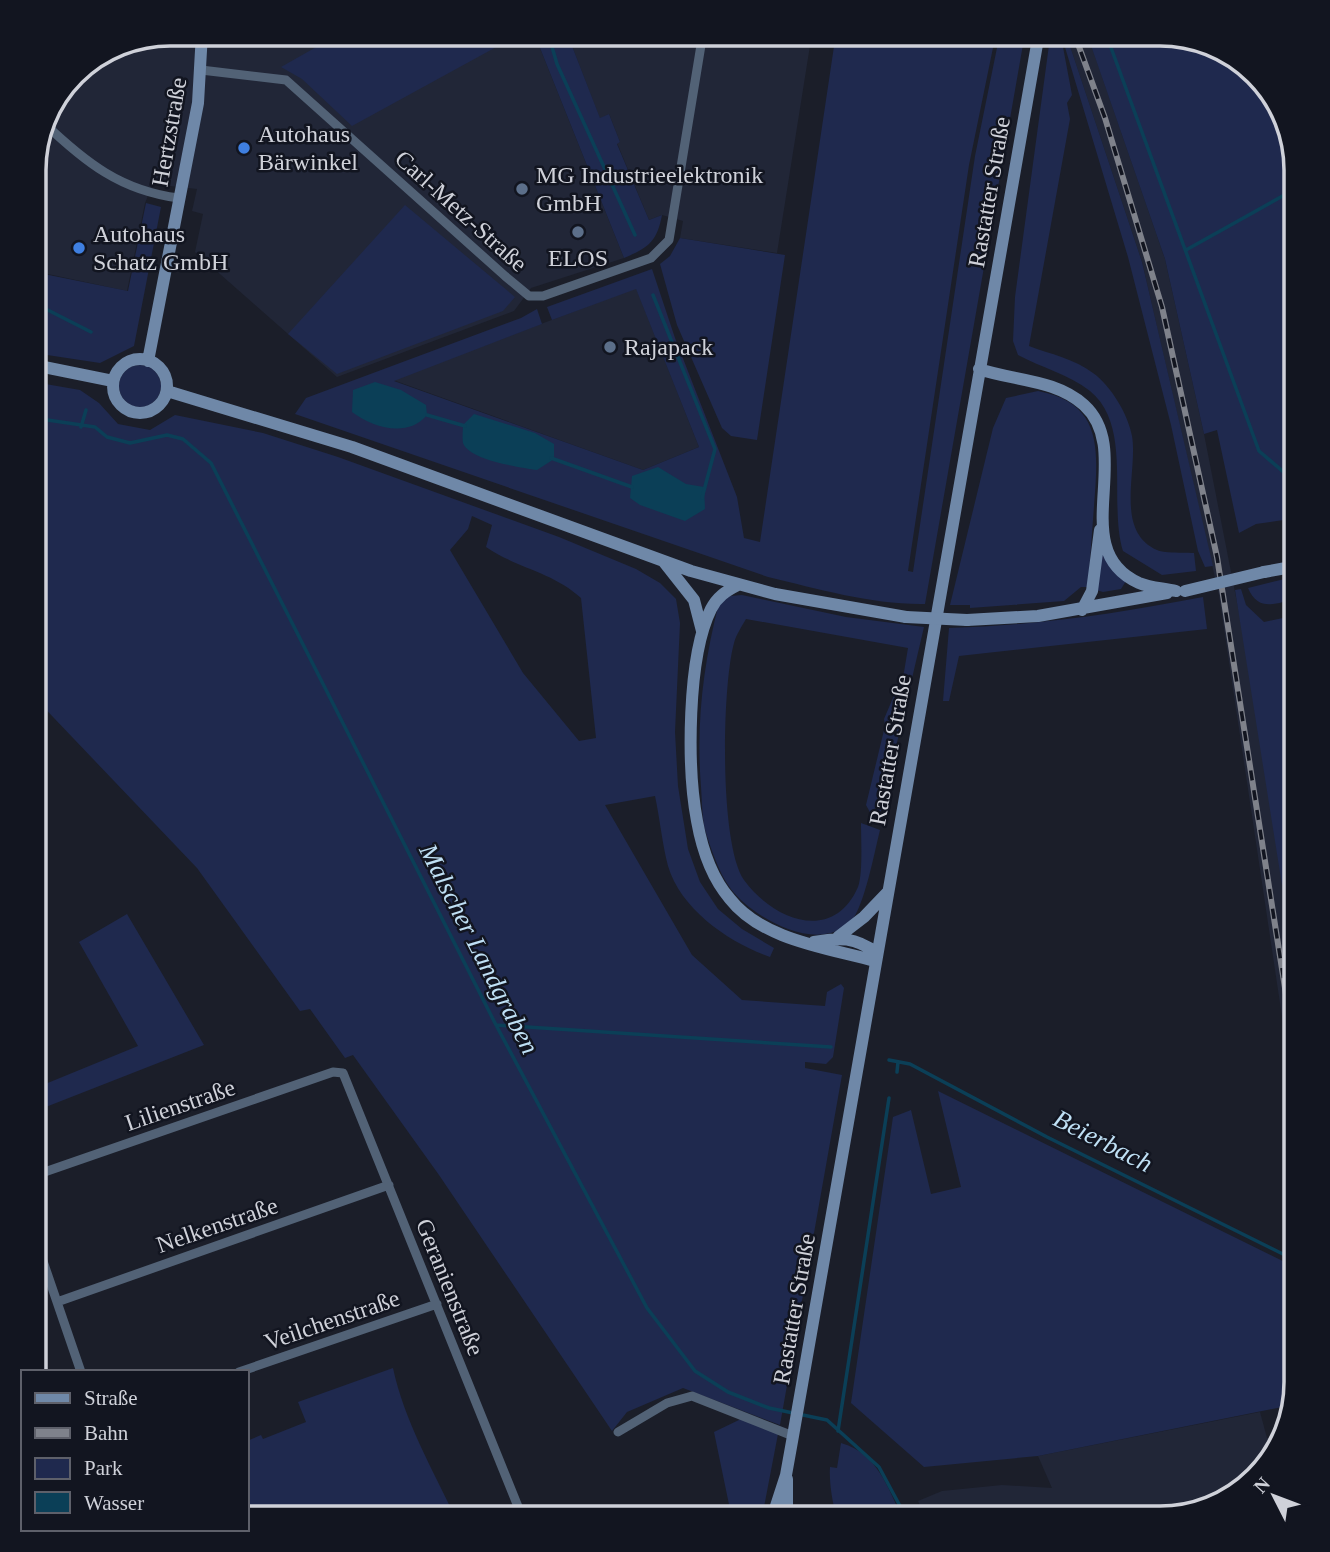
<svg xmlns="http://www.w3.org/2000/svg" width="1330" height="1552" font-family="Georgia,serif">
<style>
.built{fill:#212637}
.green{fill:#1f294e;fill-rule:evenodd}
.water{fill:#0b3f57}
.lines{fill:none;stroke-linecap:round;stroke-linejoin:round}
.stream{stroke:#0b3f57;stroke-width:3.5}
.street{stroke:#526276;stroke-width:9}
.secondary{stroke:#6f88a8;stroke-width:12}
.rail-casing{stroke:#7f828b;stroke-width:6}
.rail{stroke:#121520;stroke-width:3.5;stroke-dasharray:10;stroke-linecap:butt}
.secondary-bridge{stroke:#6f88a8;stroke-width:12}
.shop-dot{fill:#3f7fe0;stroke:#121520;stroke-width:2.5}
.service-dot{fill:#5c6f8a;stroke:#121520;stroke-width:2.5}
.labels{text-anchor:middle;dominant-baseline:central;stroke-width:5;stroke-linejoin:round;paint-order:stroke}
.street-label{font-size:24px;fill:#cfd1d9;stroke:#121520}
.poi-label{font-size:24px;fill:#cfd1d9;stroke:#121520;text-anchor:start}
.water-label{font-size:26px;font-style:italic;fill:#bfe0f5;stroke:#121520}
.rim{fill:none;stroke:#cfd1d9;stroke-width:3.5}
</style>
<rect width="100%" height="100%" fill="#1b1e29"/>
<path class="built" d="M169,33h365l90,225 -93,30 -17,23 -177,66 -142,-125 8,-38 -11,-3 5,-22 -44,-5 -8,19 -18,88 -93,-20v-111l13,-51 32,-42z
M567,33h245l-35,220 -97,-15 3,-17 -21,-6 -13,5 -32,-77 3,-1 -11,-28 -9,5z
M1087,33l78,226 39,175 39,199 51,314 3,170 -78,-522 -77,-333 -76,-228z
M636,288l63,159 -56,23 -250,-90z
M1260,1412l7,26 17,-2 -1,7 -40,48 -82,28h-235l-8,-18 24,-10 60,-6 50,3 -14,-32z"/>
<path class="green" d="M341,33h181l-170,93 -50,-47 -21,-12z
M534,33h33l33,85 9,-4 11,28 -3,2 32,76 13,-5c-5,27 -14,33 -38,43z
M836,33h160l-27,132 -61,406 5,1 62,-416 25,-123h25l-100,571c-52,1 -106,-15 -157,-27l-473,-163 11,-16 215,-80 16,-9 5,15 -148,57 249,89 56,-23 -63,-158 -84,31 -5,-13 105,-38 23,69 62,159 7,41 16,4z
M1061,34h5l76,228 71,304 -8,1 -7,-16 -27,-126 -43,-168z
M1087,34h82l52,13 48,40 28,82v349l-41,6 -17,9 -22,-103 -13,4 -39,-175z
M1057,41l6,6 9,48 -5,8 3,16 -41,227c21,8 46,13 64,27 18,13 35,41 39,63 6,35 -18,95 25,114 9,4 27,2 37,3l2,18 -34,4 -39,-24c-15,-48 10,-125 -33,-160 -22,-17 -48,-23 -72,-36l-5,-14 2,-44 34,-252z
M146,203l15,4 -27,139 -34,17 -66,-10v-81l94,19z
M405,205l110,92 -12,14 -166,63 -49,-40z
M680,238l105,17 -28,185 -26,-4 -9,-8 -45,-103 -17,-61 10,-8z
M119 386a21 21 0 1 1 42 0a21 21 0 1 1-42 0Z
M34,382l46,8 19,13 19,21 32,6 25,-15 88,18 75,24 221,80 77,32 24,14 16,16 4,24 -5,109 3,54 10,63 12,33 18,27 24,20 32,19 -4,9c-40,-14 -89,-47 -102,-91 -6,-23 -8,-47 -13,-70l-50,9 87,150 50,45 83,6 2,-14 14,-8 3,4 -11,69 -7,7 -21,-2v6l37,7 -62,350 -97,-37 -56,24 -15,19 -173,-256 -86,-120 -8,3 -35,-49 -10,2 -103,-143 -164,-172zM472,516l20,9 -6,22c30,21 67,25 95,51l15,140 -17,3 -56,-68 -73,-123 18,-21z
M1038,391c66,12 60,61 56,115 -2,27 -4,54 -6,81h-7l-17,14 -94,7v-3h-20l43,-177 13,-30z
M1101,549l7,14 18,18 -5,8 -18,3 -7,-2z
M1297,576v22c-21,6 -39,14 -49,-10z
M1241,589l5,16 18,17 33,-7v267l-15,3 -47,-295z
M742,595l104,22 78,10 -43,184 -9,5 -6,-11 19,-79 -1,-7 20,-47 4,-24 -162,-29c-4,7 -10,16 -12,24 -12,43 -15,201 10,237 29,40 89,64 114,7 5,-13 3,-49 3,-64l19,7c-5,20 -16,78 -29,91 -31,32 -89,1 -114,-25 -16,-16 -25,-44 -32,-66 -3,-13 -3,-29 -4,-43 -5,-63 2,-122 18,-184l11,-7z
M1203,597l4,32 -248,27 -10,45h-6l6,-73c91,-3 165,-14 254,-31z
M127,914l77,131 -171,67v-23l105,-43 -59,-104z
M938,1091l359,177v115l-5,22 -254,51 -114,11 -73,-64 42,-286 18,-7 20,84 30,-7z
M393,1368c11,52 40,102 63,151h-75l-4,-8c-15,6 -27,11 -43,3l-14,5h-73v-78l14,-6 2,4 43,-17 -8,-20z
M741,1419l37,15 -14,73 -19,12h-13l-18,-87z
M841,1443c37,10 47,46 62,76l-66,-3c-5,-12 -8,-36 -7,-49l7,1z"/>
<path class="water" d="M375,382l26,8 25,15 1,10c-19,23 -54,13 -75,-3l1,-22z
M474,414l61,19 19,11v15l-17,11c-17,-3 -67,-9 -74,-27 -1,-5 0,-13 0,-18z
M658,467l28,17 18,3 1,22 -20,12 -45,-16 -10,-7 2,-22z"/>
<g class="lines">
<path class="stream" d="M548,33l9,31 78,171
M1106,34l153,417 34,29 4,-3
M1186,250l111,-62
M653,295l62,154 -13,49
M34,303l57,29
M427,415l38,11
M34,418l61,9 12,10 23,6 37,-8 16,4 28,24 285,562 151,283 48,63 33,21 41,16 58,12 52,47 28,52
M81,427l5,-17
M551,458l81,29
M496,1025l335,22
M889,1060l21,4 137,73 250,124
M897,1072l1,-10
M838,1431l51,-333"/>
<path class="street" d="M201,70l85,10 219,196 24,20h14l108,-38 18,-18 34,-207
M44,123c41,39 77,68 135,75
M33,1176l300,-104 10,1 180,446
M33,1232l48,140
M57,1302l332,-117
M239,1372l198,-68
M618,1432l49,-29 25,-7 101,40"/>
<path class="secondary" d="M113 386a27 27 0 1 1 54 0a27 27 0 1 1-54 0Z
M148,361l50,-258 4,-70
M34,365l79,16
M979,369c35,12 76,10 105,36 52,47 -19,145 55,178 12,5 25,5 37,8
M167,391l185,56 339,124 84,23 131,23
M664,562l30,38 8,31
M1264,572l33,-6
M738,585c-12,6 -21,12 -27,24 -24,48 -24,159 -14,212 5,28 14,56 33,78 32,41 98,49 145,62
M1082,610l10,-19 8,-61
M967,620l71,-4 129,-23
M838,937l26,-20 23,-24
M814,942c26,-5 41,-5 63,11
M787,1479v39
M773,1515l13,-40 7,-39 246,-1403"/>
<g class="rail-casing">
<path id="rail" d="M1074,33l31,85 57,189 55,250 80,507"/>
</g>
<use href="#rail" class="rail"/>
<path class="secondary-bridge" d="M1185,591l79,-19
M906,617l61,3"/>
</g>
<g class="shop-dot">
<circle cx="244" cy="148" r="7"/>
<circle cx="79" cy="248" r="7"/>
</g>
<g class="service-dot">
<circle cx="522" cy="189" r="7"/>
<circle cx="578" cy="232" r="7"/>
<circle cx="610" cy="347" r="7"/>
</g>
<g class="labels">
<g class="street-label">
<text transform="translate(169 132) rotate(-80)">Hertzstraße</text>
<text transform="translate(989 192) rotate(-80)">Rastatter Straße</text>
<text transform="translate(461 211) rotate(42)">Carl-Metz-Straße</text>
<text transform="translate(890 750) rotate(-80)">Rastatter Straße</text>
<text transform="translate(180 1105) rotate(-19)">Lilienstraße</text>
<text transform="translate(217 1225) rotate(-19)">Nelkenstraße</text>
<text transform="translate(450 1287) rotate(68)">Geranienstraße</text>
<text transform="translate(794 1309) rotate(-80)">Rastatter Straße</text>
<text transform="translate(332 1320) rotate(-19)">Veilchenstraße</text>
</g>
<g class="poi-label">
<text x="258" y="134">Autohaus<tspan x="258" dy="28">Bärwinkel</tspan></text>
<text x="536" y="175">MG Industrieelektronik<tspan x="536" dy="28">GmbH</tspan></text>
<text x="93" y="234">Autohaus<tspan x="93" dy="28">Schatz GmbH</tspan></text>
<text x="578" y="258" text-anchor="middle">ELOS</text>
<text x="624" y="347">Rajapack</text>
</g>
<g class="water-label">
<text transform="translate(479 949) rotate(63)">Malscher Landgraben</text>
<text transform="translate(1103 1141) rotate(27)">Beierbach</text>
</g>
</g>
<path d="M0 0H1330V1552H0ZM170 46H1160A124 124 0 0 1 1284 170V1382A124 124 0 0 1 1160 1506H170A124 124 0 0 1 46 1382V170A124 124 0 0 1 170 46Z" fill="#121520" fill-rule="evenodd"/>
<path class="rim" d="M170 46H1160A124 124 0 0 1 1284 170V1382A124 124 0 0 1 1160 1506H170A124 124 0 0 1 46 1382V170A124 124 0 0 1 170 46Z"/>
<rect x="21" y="1370" width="228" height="161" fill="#121520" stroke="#5e606a" stroke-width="2"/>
<rect x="35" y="1393" width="35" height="10" fill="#6f88a8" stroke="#5e606a" stroke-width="2"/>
<text x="84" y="1405" font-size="21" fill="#cfd1d9">Straße</text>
<rect x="35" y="1428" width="35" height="10" fill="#7f828b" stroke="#5e606a" stroke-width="2"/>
<text x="84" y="1440" font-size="21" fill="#cfd1d9">Bahn</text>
<rect x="35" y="1458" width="35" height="21" fill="#1f294e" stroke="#5e606a" stroke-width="2"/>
<text x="84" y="1475" font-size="21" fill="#cfd1d9">Park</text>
<rect x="35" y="1492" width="35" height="21" fill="#0b3f57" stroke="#5e606a" stroke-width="2"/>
<text x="84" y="1510" font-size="21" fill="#cfd1d9">Wasser</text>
<g transform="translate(1274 1496) rotate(312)" stroke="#121520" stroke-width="5" paint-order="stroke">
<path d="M0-5L12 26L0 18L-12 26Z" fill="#cfd1d9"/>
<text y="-10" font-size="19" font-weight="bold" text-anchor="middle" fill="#cfd1d9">N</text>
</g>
</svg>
